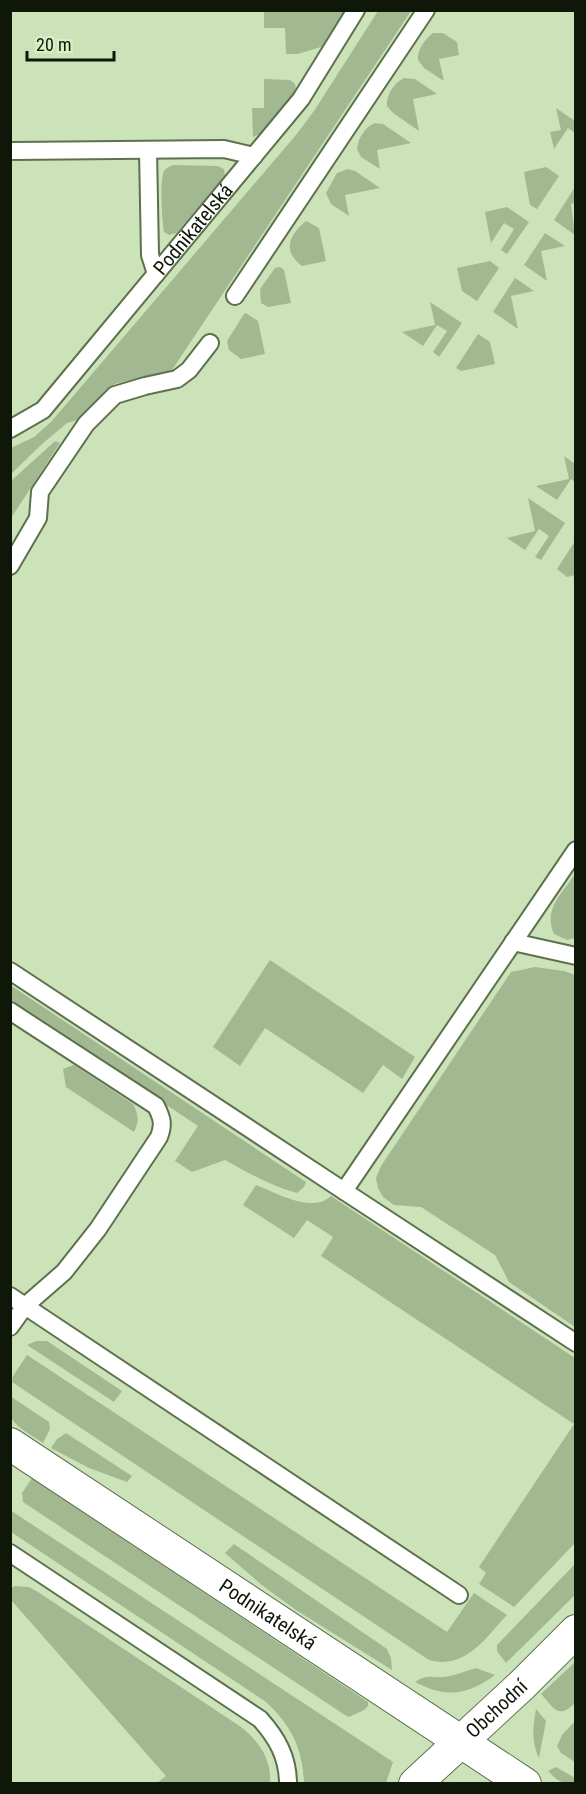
<svg xmlns="http://www.w3.org/2000/svg" width="586" height="1794" font-family="'Roboto Condensed',sans-serif">
<style>
.green{fill:#a1b890}
.lines{fill:none;stroke-linecap:round;stroke-linejoin:round}
.lane-casing{stroke:#5d714d;stroke-width:20}
.street-casing{stroke:#5d714d;stroke-width:34}
.lane{stroke:#fff;stroke-width:16}
.street{stroke:#fff;stroke-width:32}
.labels{text-anchor:middle;dominant-baseline:central;stroke-width:6;stroke-linejoin:round;paint-order:stroke}
.street-label{font-size:20px;fill:#0f1709;stroke:#d9f0c7}
</style>
<rect width="100%" height="100%" fill="#cce3ba"/>
<path class="green" d="M264,11v-1l82,1 -22,35 -26,8h-12l-1,-26h-21z
M378,11h33l-239,359 -58,14 -33,35 -14,4 -25,21 -31,30v-26l23,-11 17,-15 245,-287 18,-24z
M433,33h10l14,9 2,13 -20,4 5,22 -20,-13 -6,-8c-1,-10 7,-21 15,-27z
M404,78l11,1 22,15 -24,5 6,32 -26,-18 -6,-7c-1,-11 7,-23 17,-28z
M264,79l26,1 5,4 1,6 -33,43 -10,4 -1,-29h12z
M556,108l19,13v12l-7,-5 -14,21 -4,-17 11,-2z
M375,123l8,1 28,19 -34,7 3,19 -19,-12 -4,-8c1,-11 8,-22 18,-26z
M173,165l45,1 6,3 1,7 -49,57 -7,2 -5,-3c-2,-11 -4,-47 -1,-58 1,-5 5,-7 10,-9z
M546,167l13,9 -22,33 -7,-4 -6,-33z
M348,169l7,2 25,17 -35,7 4,21 -18,-12 -5,-11 11,-20z
M575,187v16l-4,1 4,31 -21,-15z
M507,207l22,15 -22,32 -6,-4 13,-21 -10,-6 -13,20 -6,-31z
M306,221l13,7 7,33 -24,5c-20,-15 -13,-31 4,-45z
M545,233l20,13 -24,5 6,30 -23,-16z
M490,261l9,7 -22,33 -15,-10 -5,-23z
M280,267l4,3 7,33 -23,4 -7,-4 -1,-14 15,-21z
M515,278l19,13 -23,5 7,33 -25,-17z
M430,302l32,21 -23,34 -6,-5 14,-21 -10,-6 -14,21 -21,-14 33,-7z
M246,313l12,8 7,33 -24,5 -12,-9 -2,-9 17,-27z
M478,334l12,8 5,22 -34,7 -5,-3z
M55,441l5,2 -49,75v-37z
M564,456l11,8v18l-4,-3 -14,21 -21,-14 33,-7z
M528,498l37,25 -24,37 -6,-3 14,-21 -10,-7 -14,21 -18,-12 28,-7z
M575,541v34l-8,2 -10,-8z
M575,874v64l-8,2 -13,-6c-11,-25 8,-40 21,-60z
M270,960l145,97 -13,22 -19,-14 -20,28 -98,-65 -25,38 -27,-19z
M535,967l29,4 11,4v352l-66,-45 -14,-27 -74,-48 -27,-2 -11,-8 -5,-9 -2,-10 5,-12 130,-194z
M10,985l296,197 -2,5 -7,6c-26,-7 -49,-20 -72,-33l-33,12 -17,-11 23,-35 -187,-124z
M74,1065l59,39c6,11 6,18 1,28l-68,-45 -3,-18z
M256,1185c21,8 56,29 75,11l244,162v185l-61,64 -35,-23 7,-11 -7,-6 95,-143 -253,-168 12,-19 -26,-17 -13,18 -51,-33z
M36,1341h11l75,50 -8,11 -87,-57z
M27,1355l420,277 27,-39 33,22c-22,23 -41,55 -78,45l-417,-278 1,-6z
M10,1396l39,26 1,7 -7,14c-10,-7 -27,-15 -32,-26 -2,-6 -1,-15 -1,-21z
M66,1433l66,43 -5,6 -38,-14 -38,-20 6,-9z
M32,1478l336,224v4l-4,4 -15,7 -4,-2 -322,-213 -1,-9z
M10,1510l383,252 -7,21h-82c-1,-34 -13,-58 -38,-81l-255,-170z
M234,1544l153,105 4,9 1,12 -96,-60 -33,-24 -38,-33z
M575,1564v31l-69,68 -9,-12v-6z
M15,1586l14,1 9,5 203,135c18,14 31,33 29,56h-113l9,-7 -155,-176v-12z
M575,1662v41c-17,17 -21,5 -34,-9z
M476,1668l19,7c-29,21 -49,23 -80,7 13,-8 14,-4 28,-5 12,-1 22,-6 33,-9z
M536,1709l10,12 -7,37c-8,-17 -6,-31 -3,-49z
M575,1721v41l-14,-9 -4,-7 5,-11z
M556,1767l19,11v5c-13,1 -18,-2 -27,-12z"/>
<g class="lines">
<g class="lane-casing">
<g id="lane">
<path d="M148,150l2,105 6,19"/>
<path d="M13,151l211,-2 30,7"/>
<path d="M235,296l191,-286"/>
<path id="s1" d="M10,429l33,-19 258,-311 55,-89"/>
<path d="M10,566l28,-48 2,-26 46,-68 29,-29 30,-9 32,-7 12,-9 21,-27"/>
<path d="M576,850l-232,341 232,152"/>
<path d="M513,942l63,14"/>
<path d="M10,971l334,220"/>
<path d="M10,1011l146,95c6,12 8,18 3,31l-61,92 -34,43 -39,34 -15,21"/>
<path d="M10,1296l449,299"/>
<path d="M10,1553l250,166c17,19 28,38 28,65"/>
</g>
</g>
<g class="street-casing">
<g id="street">
<path id="s2" d="M10,1444l515,340"/>
<path id="s3" d="M415,1784l107,-99 54,-54"/>
</g>
</g>
<use href="#lane" class="lane"/>
<use href="#street" class="street"/>
</g>
<g class="labels">
<g class="street-label">
<text stroke="none"><textPath href="#s1" startOffset="273">Podnikatelská</textPath></text>
<text stroke="none"><textPath href="#s2" startOffset="309">Podnikatelská</textPath></text>
<text stroke="none"><textPath href="#s3" startOffset="111">Obchodní</textPath></text>
</g>
</g>
<rect width="586" height="1794" fill="none" stroke="#0f1709" stroke-width="24"/>
<path d="M27 51v9h87v-9" fill="none" stroke="#0f1709" stroke-width="3"/>
<text x="36" y="51" font-size="18" fill="#0f1709" stroke="#d9f0c7" stroke-width="4.5" paint-order="stroke">20 m</text>
</svg>
